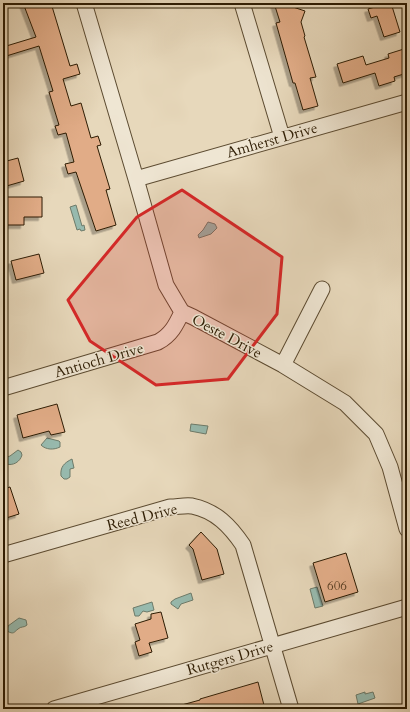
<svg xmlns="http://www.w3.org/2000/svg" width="410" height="712" font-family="Cardo,serif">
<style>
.water{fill:#97baae;stroke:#6d7b6a}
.building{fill:#e1ac87;stroke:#2d1c03;filter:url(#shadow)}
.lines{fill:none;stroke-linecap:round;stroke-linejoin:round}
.minor-casing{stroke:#5c4b31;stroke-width:17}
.minor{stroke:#efe6d3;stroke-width:15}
.marked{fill:#d62828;fill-opacity:0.2;stroke:#d62828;stroke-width:3;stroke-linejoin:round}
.labels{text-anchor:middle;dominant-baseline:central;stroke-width:3;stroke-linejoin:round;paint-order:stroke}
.number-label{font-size:13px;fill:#5a4024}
.street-label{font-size:15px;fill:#2d1c03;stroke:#efe6d3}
</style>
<defs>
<filter id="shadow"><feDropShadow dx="-3.5" dy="3.5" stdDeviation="0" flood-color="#0004"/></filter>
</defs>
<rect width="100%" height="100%" fill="#e7d8bb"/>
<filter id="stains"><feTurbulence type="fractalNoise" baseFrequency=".005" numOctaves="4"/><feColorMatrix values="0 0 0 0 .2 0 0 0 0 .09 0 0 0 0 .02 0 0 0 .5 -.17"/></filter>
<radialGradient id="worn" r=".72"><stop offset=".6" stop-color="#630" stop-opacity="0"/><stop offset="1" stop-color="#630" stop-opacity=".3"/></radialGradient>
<path class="water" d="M76,205l6,21 2,-1 1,5 -4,1 -1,-2 -3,1 -7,-23z
M208,222l7,2 2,4 -6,6 -12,4 -1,-3 5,-5z
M191,424l17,2 -2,8 -16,-3z
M47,438l12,3 1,1v5c-6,3 -14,3 -19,-2z
M18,450l3,2 1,3c-2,7 -9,11 -16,9l-2,-2 1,-4 5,-2z
M72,459l2,9 -4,1v8l-3,2h-3l-3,-3c-1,-9 3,-13 11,-17z
M317,587l6,19 -8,2 -5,-19z
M191,593l2,7 -12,4 -3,5 -7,-5v-2l4,-3z
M152,602l2,8 -7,2 -4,-1 -4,5h-4l-2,-8z
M19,618l7,2 1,5c-3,3 -6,1 -9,4 -4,3 -4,6 -11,2l1,-5z
M365,692v2l8,-2 2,6 -17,6 -2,-9z"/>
<path class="building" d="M23,3h28l19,63 7,-2 3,10 -17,5 8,27 10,-3 10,35 7,-2 3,9 -4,1 13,43 -4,1 10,35 -20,6 -20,-59 -8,2 -3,-10 9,-2 -8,-29 -8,2 -3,-9 4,-1 -10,-33 4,-1 -14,-45 -36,11v-10l33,-10z
M274,3h17l2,4 12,4 -4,11 4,14 -1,1 12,40 -6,1 8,28 -15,4 -8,-27h-2l-17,-60 4,-1z
M389,3h2l9,29 -16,5 -7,-21 -6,2 -3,-9z
M407,48v25l-13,4 1,4 -16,5 -4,-13 -32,10 -6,-19 26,-8 3,9 23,-7 -1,-4z
M18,158l6,23 -21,6v-25z
M4,197h38v20h-18v8h-20z
M39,254l5,19 -28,7 -5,-19z
M57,404l8,28 -14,3 -2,-4 -26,7 -6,-23z
M10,487l9,27 -16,5v-30z
M201,532l16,17 7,25 -22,6 -9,-31 -4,-4z
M346,553l12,39 -33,10 -12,-39z
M161,612l7,26 -19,5 3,9 -13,4 -4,-14 5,-2 -5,-16 16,-5v-5z
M258,682l7,27h-86l-1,-3 22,-6v-1z"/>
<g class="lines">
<g class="minor-casing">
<path id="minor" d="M84,3l52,176 30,106 16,27 11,5 90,48 62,38 31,31 14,33 17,62
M242,3l40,134
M136,179l271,-77
M283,365l39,-76
M3,388l155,-46c13,-7 18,-17 24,-30
M3,555l167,-48c7,0 15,-2 22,-1 24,5 38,20 51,39l48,164
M54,709l353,-102"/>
</g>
<use href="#minor" class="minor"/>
</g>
<path class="marked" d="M182,190l100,67 -5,57 -49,65 -72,6 -66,-44 -22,-41 69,-83z"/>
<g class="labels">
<g class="number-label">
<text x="337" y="586">606</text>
</g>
<g class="street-label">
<text transform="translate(272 140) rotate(-16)">Amherst Drive</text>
<text transform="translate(227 336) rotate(28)">Oeste Drive</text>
<text transform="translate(99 360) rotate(-16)">Antioch Drive</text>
<text transform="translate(142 517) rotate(-14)">Reed Drive</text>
<text transform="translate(230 658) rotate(-16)">Rutgers Drive</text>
</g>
</g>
<rect width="410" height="712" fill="none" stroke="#e7d8bb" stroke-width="16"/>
<rect x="4" y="4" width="402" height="704" fill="none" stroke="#2d1c03" stroke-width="2"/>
<rect x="8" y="8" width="394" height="696" fill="none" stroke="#2d1c03"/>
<rect width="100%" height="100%" filter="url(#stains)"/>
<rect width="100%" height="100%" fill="url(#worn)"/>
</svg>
